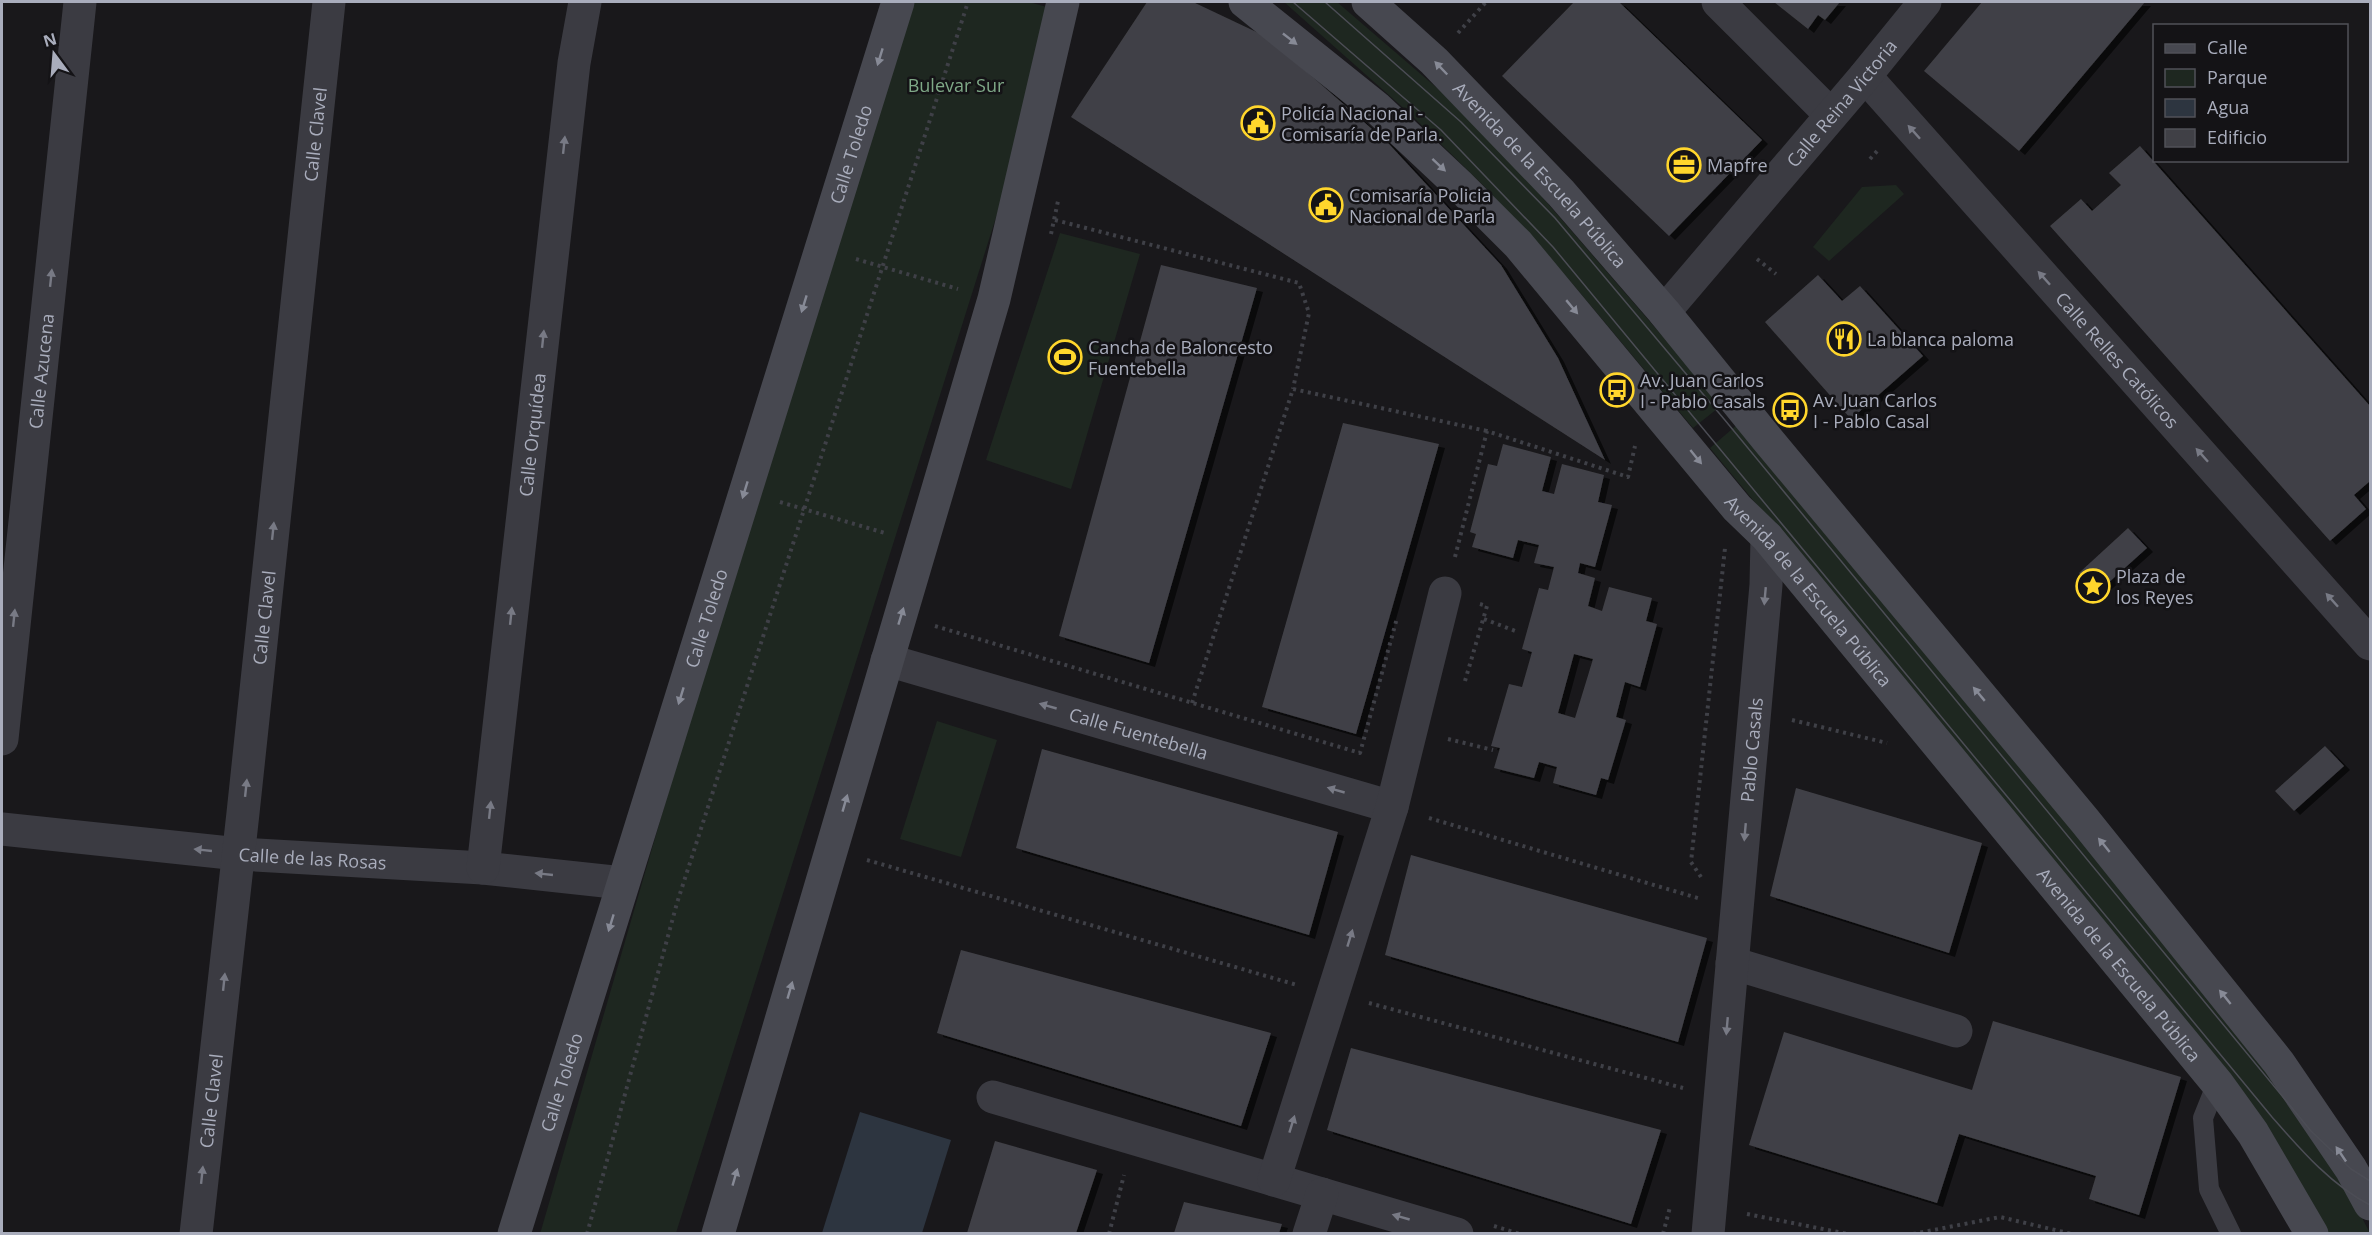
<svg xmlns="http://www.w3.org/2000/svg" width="2372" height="1235" font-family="'Open Sans',sans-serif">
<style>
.green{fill:#1e2720}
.water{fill:#2d3540}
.building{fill:#404046;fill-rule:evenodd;filter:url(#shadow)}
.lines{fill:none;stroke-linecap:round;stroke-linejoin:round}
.path{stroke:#3f4047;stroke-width:4;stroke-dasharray:3 4.5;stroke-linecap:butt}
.lane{stroke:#3b3b42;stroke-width:20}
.street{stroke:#3b3b42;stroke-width:33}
.secondary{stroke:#474850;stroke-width:33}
.tram{stroke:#4c4d55;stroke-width:1.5}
.oneway{fill:#878a96}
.oneway2{fill:#787a85}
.labels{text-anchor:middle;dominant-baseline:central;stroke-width:5;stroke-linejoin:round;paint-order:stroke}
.park-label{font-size:18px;fill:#7fa887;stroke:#141316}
.street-label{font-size:18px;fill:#a9adbc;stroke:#141316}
.poi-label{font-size:18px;fill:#a9adbc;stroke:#141316;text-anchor:start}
</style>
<defs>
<filter id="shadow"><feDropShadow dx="6" dy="4" stdDeviation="0" flood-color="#0009"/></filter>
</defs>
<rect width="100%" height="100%" fill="#19181b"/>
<path class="green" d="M898,2h131l32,9 -385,1222 -136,1z
M1284,2h53l100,86 75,74 210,243 -29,23 -122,-146 -87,-96 -75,-73z
M1896,185l8,9 -75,67 -16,-14 49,-60z
M1060,233l80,21 -69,235 -85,-29z
M1738,424l545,662 34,47 53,100h-42l-112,-172 -506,-613z
M937,721l60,19 -36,117 -61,-18z"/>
<path class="water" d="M860,1112l91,28 -29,93h-100z"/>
<path class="building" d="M1147,2h46l74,35 122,107 112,121 57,93 47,102 -534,-343z
M1574,2h45l143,138 -93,96 -167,-160z
M1774,2h66l-15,18 -7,-5 -10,14z
M1982,2h163l-126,149 -95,-80z
M2140,146l230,260v75l-16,14 12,14 -36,32 -280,-315 31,-27 11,12 29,-26 -12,-12z
M1161,265l96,23 -108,375 -90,-27z
M1818,275l24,26 18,-15 63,70 -72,63 -86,-97z
M1343,423l96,21 -83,290 -94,-27z
M1503,444l48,13 -9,34 12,3 8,-30 42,11 -6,27 14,3 -17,62 -15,-4 -2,10 17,5 -7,28 14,5 7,-24 43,11 -6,23 11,3 -17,63 -15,-5 -9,35 10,3 -18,60 -7,-2 -5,17 -43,-12 4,-16 -18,-5 -5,16 -40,-10 6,-20 -9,-2 18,-62 13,3 10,-35 -10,-3 17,-61 9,2 6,-23 -20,-4 5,-18 -21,-5 -5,18 -41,-11 4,-13 -6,-2 18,-68 9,2zM1574,654l19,5 -18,59 -17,-5z
M2128,528l19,20 -50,45 -18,-20z
M2325,746l19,20 -50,45 -19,-20z
M1042,749l296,83 -29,103 -293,-87z
M1796,788l186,55 -33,110 -179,-57z
M1411,855l296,83 -29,104 -293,-87z
M961,950l310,83 -30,93 -304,-93z
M1993,1021l188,56 -42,138 -50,-16 7,-23 -137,-42 -22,69 -188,-58 35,-113 188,58z
M1351,1048l310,82 -30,94 -304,-94z
M995,1141l102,29 -21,63h-109z
M1184,1202l98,22 -3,9h-105z"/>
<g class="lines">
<path class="path" d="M1458,33l28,-31
M1870,159l9,-10
M1055,220l244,63 10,30 -16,76
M1051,234l7,-33
M856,259l102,30
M1757,259l19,15
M780,502l105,31
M1455,557l32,-126 141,46 7,-31
M1484,619l34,13
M935,626l425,127 37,-135
M1465,681l22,-75 -7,-2
M1192,703l101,-314 194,42
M1792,720l95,23
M1448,739l45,11
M1429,818l272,81
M867,860l430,125
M1701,877l-10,-15 34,-314
M1369,1003l314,85
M1747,1214l101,20
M1494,1226l26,8
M587,1234l90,-331 291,-901
M1109,1234l15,-59
M1663,1234l7,-27
M1913,1234l87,-17 72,17"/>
<path class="lane" d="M2217,1083l-14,35 6,71 22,45"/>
<g class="street">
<path d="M1718,2l113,113"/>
<path id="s1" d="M1865,76l505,568"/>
<path id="s2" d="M1664,312l201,-236 60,-74"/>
<path id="s3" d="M887,660l505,147"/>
<path id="s4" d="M2,739l78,-737"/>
<path id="s5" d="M2,829l237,25 244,14 140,15"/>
<path id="s6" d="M483,868l91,-805 11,-61"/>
<path d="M1732,963l224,68"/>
<path d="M993,1097l464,137"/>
<path d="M1274,1180l118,-373 53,-214"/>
<path id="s7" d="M196,1234l47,-421 86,-811"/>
<path d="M1309,1234l13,-40"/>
<path id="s8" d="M1708,1234l58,-649 1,-48"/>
</g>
<g class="secondary">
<path id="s9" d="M1245,2l131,105 82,77 60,60 219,264 30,29 450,546 36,50 59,101"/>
<path id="s10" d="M1368,2l66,59 127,132 103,119 103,127 318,382 194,242 72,106 19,35"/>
<path id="s11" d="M514,1234l384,-1232"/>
<path d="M718,1234l276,-935 69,-297"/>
</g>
<path class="tram" d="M1293,2l148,128 112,117 719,870c29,33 59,68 98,88
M1325,2l136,120 94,96 169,201 587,712 40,38 19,12"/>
</g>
<defs><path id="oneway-solid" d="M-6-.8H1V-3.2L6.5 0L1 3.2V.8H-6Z" transform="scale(1.5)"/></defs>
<g class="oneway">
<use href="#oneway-solid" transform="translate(1290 39) rotate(38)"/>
<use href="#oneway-solid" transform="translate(880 57) rotate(107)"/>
<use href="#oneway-solid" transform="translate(1441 68) rotate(-134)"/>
<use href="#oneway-solid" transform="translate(1439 165) rotate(43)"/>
<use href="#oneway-solid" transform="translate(804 304) rotate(107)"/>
<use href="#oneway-solid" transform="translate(1572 307) rotate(50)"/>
<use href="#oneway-solid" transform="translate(1696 457) rotate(51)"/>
<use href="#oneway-solid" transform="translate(745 490) rotate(107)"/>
<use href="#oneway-solid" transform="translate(901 616) rotate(-73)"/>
<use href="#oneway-solid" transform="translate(1979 694) rotate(-130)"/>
<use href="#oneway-solid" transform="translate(681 696) rotate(107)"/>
<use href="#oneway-solid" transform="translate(845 803) rotate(-74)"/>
<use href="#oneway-solid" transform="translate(2104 845) rotate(-129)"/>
<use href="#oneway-solid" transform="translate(611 923) rotate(107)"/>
<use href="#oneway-solid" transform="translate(790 990) rotate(-74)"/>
<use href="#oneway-solid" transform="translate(2225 997) rotate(-129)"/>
<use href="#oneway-solid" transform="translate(2341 1154) rotate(-124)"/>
<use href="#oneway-solid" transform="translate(735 1177) rotate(-74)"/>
</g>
<g class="oneway2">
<use href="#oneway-solid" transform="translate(1914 132) rotate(-132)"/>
<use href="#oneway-solid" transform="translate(564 145) rotate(-84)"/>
<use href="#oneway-solid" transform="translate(51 278) rotate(-84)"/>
<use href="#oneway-solid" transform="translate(2044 278) rotate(-132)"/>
<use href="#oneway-solid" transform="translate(543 339) rotate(-84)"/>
<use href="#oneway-solid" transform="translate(2202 455) rotate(-132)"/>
<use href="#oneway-solid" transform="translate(273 531) rotate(-84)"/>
<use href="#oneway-solid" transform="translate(1765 596) rotate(95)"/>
<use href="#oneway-solid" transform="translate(2332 600) rotate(-132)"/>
<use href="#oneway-solid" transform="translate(511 616) rotate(-84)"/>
<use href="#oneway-solid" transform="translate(14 618) rotate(-84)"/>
<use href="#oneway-solid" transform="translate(1048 706) rotate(-164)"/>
<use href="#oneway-solid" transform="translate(246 788) rotate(-84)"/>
<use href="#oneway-solid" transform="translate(1336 790) rotate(-164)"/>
<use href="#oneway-solid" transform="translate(490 810) rotate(-84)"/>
<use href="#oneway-solid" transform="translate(1745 832) rotate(95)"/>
<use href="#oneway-solid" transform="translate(203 850) rotate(-174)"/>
<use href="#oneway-solid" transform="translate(544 874) rotate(-174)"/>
<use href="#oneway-solid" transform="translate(1350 938) rotate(-73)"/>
<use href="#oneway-solid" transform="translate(224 982) rotate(-84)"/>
<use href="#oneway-solid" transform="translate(1727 1026) rotate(95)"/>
<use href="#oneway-solid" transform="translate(1292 1124) rotate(-73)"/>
<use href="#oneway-solid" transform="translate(202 1175) rotate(-84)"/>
<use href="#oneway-solid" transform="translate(1401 1217) rotate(-164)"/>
</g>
<defs>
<g id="civic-ring" transform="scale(1.725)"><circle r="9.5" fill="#141316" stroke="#ffd62c" stroke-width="1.5"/><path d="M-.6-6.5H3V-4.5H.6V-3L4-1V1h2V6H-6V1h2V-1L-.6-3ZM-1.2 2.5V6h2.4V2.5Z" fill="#ffd62c"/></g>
<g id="office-ring" transform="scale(1.725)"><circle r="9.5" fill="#141316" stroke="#ffd62c" stroke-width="1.5"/><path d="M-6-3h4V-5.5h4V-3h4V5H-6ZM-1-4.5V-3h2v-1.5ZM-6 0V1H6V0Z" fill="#ffd62c"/></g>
<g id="restaurant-ring" transform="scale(1.725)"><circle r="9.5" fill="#141316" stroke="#ffd62c" stroke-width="1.5"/><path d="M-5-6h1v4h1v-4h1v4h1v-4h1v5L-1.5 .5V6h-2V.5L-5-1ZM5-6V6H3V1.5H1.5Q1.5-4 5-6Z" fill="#ffd62c"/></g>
<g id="stadium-ring" transform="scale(1.725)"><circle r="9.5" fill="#141316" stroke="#ffd62c" stroke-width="1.5"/><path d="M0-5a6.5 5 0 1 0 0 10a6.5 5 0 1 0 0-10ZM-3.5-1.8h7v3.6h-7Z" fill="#ffd62c"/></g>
<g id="bus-ring" transform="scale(1.725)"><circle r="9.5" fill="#141316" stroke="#ffd62c" stroke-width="1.5"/><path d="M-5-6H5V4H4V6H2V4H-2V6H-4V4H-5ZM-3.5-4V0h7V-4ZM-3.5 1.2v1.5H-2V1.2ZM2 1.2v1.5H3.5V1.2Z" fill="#ffd62c"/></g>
<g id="sight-ring" transform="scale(1.725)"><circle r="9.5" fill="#141316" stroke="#ffd62c" stroke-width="1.5"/><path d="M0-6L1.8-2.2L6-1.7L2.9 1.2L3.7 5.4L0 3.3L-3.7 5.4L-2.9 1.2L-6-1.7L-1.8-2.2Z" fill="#ffd62c"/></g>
</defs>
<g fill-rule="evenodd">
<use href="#civic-ring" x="1258" y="123"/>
<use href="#office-ring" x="1684" y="165"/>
<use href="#civic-ring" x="1326" y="205"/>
<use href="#restaurant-ring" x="1844" y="339"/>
<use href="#stadium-ring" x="1065" y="357"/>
<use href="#bus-ring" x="1617" y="390"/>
<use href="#bus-ring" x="1790" y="410"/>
<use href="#sight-ring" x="2093" y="586"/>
</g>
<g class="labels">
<g class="park-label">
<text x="956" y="85">Bulevar Sur</text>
</g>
<g class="street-label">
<text stroke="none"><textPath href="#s2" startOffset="274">Calle Reina Victoria</textPath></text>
<text stroke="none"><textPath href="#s7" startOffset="1106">Calle Clavel</textPath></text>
<text stroke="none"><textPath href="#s11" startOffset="1131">Calle Toledo</textPath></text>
<text stroke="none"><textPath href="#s10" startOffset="244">Avenida de la Escuela Pública</textPath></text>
<text stroke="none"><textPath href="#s1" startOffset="380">Calle Relles Católicos</textPath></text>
<text stroke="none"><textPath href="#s4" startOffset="370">Calle Azucena</textPath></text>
<text stroke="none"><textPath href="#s6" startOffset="436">Calle Orquídea</textPath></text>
<text stroke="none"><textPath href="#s9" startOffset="818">Avenida de la Escuela Pública</textPath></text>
<text stroke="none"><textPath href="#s11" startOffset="645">Calle Toledo</textPath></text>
<text stroke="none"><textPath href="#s7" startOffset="620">Calle Clavel</textPath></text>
<text stroke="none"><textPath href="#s3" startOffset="262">Calle Fuentebella</textPath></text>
<text stroke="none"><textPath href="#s8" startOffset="486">Pablo Casals</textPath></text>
<text stroke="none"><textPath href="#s5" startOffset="312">Calle de las Rosas</textPath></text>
<text stroke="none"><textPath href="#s9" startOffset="1304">Avenida de la Escuela Pública</textPath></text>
<text stroke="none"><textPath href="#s11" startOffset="159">Calle Toledo</textPath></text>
<text stroke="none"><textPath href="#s7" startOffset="134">Calle Clavel</textPath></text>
</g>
<g class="poi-label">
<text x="1281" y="113">Policía Nacional -<tspan x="1281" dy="21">Comisaría de Parla.</tspan></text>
<text x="1707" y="165">Mapfre</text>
<text x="1349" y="195">Comisaría Policia<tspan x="1349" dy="21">Nacional de Parla</tspan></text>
<text x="1867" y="339">La blanca paloma</text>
<text x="1088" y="347">Cancha de Baloncesto<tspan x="1088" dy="21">Fuentebella</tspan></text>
<text x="1640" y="380">Av. Juan Carlos<tspan x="1640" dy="21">I - Pablo Casals</tspan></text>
<text x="1813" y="400">Av. Juan Carlos<tspan x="1813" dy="21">I - Pablo Casal</tspan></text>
<text x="2116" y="576">Plaza de<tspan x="2116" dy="21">los Reyes</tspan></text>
</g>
</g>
<rect width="2372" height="1235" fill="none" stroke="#a9adbc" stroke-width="6"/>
<rect x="2153" y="24" width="195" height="138" fill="#141316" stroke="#505158" stroke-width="1.5"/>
<rect x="2165" y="44" width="30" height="9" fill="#474850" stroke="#505158" stroke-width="1.5"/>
<text x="2207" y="54" font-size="18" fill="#a9adbc">Calle</text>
<rect x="2165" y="69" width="30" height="18" fill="#1e2720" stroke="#505158" stroke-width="1.5"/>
<text x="2207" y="84" font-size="18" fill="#a9adbc">Parque</text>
<rect x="2165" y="99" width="30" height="18" fill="#2d3540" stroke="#505158" stroke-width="1.5"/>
<text x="2207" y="114" font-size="18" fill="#a9adbc">Agua</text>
<rect x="2165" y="129" width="30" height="18" fill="#404046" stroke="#505158" stroke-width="1.5"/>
<text x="2207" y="144" font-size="18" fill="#a9adbc">Edificio</text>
<g transform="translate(54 54) rotate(344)" stroke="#141316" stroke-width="4.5" paint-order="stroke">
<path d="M0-4.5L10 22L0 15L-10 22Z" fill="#a9adbc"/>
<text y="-9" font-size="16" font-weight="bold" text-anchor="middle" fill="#a9adbc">N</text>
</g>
</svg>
